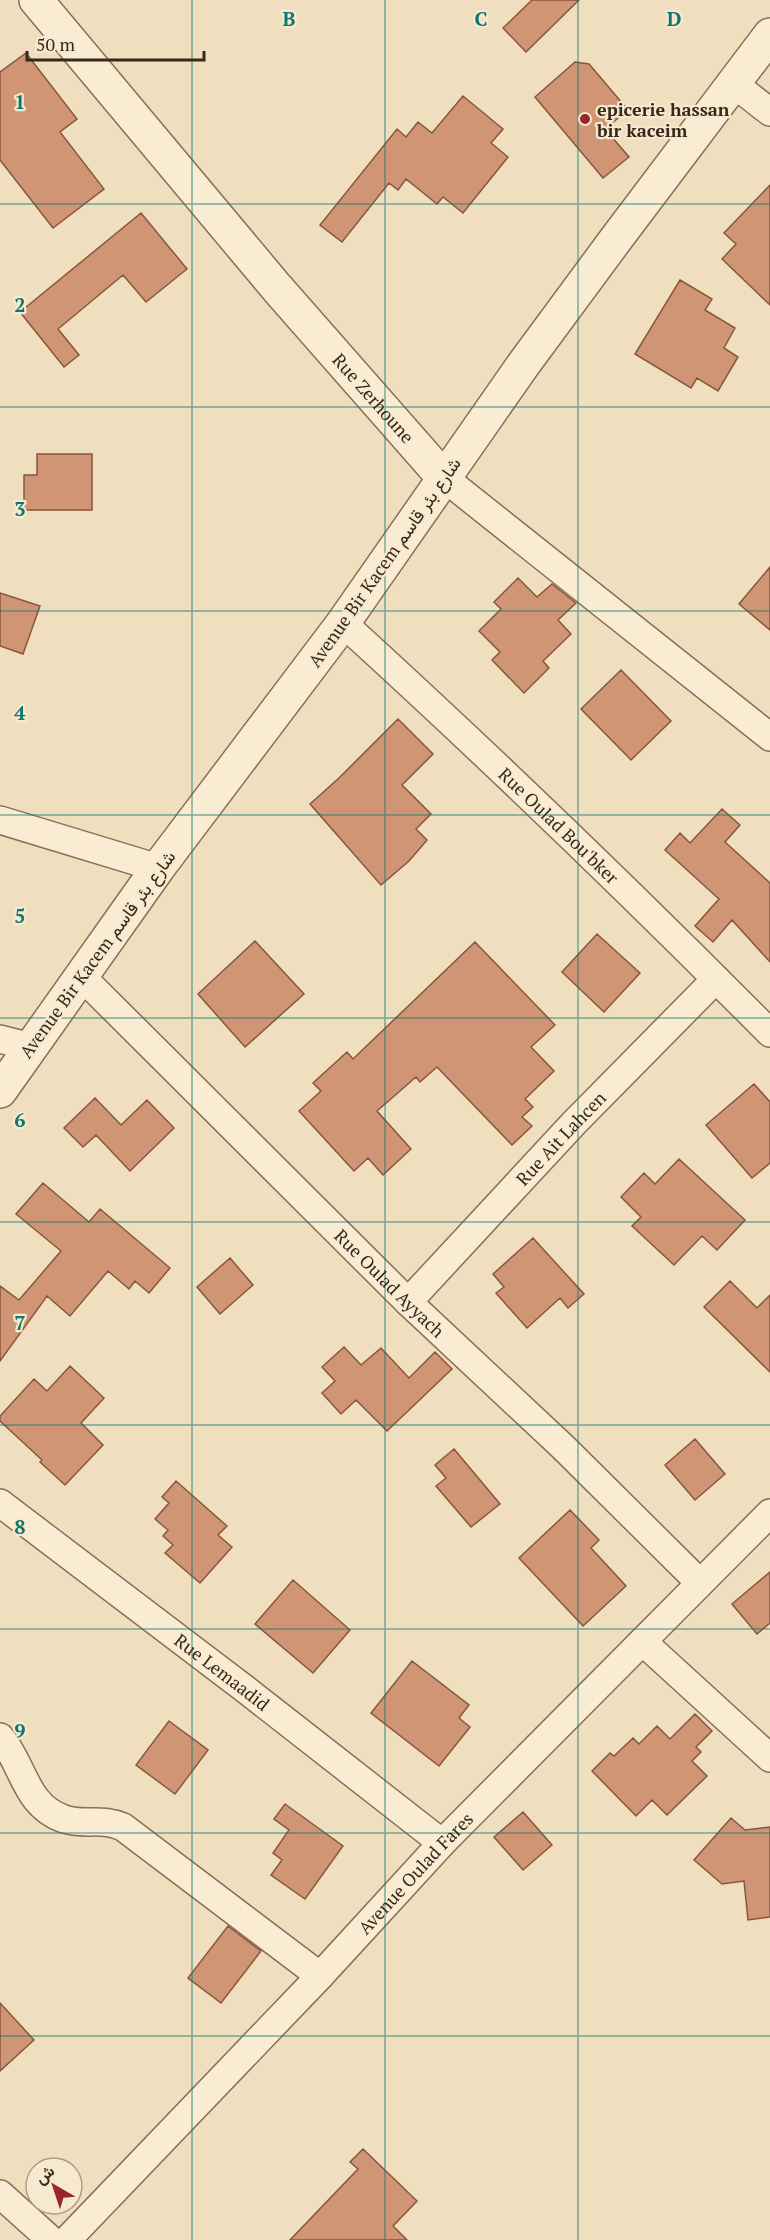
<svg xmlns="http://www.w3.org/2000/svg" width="770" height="2240" font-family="'PT Serif',Vazirmatn,serif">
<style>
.building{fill:#cf9574;stroke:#89563c;stroke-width:1.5}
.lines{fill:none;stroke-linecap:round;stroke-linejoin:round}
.minor-casing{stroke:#896f57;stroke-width:30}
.tertiary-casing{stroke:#896f57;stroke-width:36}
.minor{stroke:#faecd3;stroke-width:27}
.tertiary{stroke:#faecd3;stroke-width:33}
.grid{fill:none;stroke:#0f766e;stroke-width:1.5;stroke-opacity:0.55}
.poi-dot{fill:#9a252c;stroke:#f7e9cf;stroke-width:2}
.labels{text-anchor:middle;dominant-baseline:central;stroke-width:4.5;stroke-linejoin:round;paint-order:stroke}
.poi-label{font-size:18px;font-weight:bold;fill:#38281c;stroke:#f7e9cf;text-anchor:start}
.street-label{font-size:18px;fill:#38281c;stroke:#f7e9cf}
.grid-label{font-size:20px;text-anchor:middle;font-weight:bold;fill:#0f766e;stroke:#f7e9cf;stroke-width:4.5;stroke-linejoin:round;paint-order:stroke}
</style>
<rect width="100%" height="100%" fill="#efdfbf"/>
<path class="building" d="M532,0h47l-53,52 -23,-24z
M26,53l51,66 -17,13 44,57 -51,39 -53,-68v-88z
M575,62l14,2 39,46 -23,19 24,28 -26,21 -68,-81z
M463,96l40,33 -12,14 17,14 -45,56 -20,-16 -6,7 -31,-25 -8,11 -9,-7 -47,59 -22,-17 77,-96 9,8 12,-15 14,11z
M770,185v120l-48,-46 14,-15 -12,-11z
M141,213l46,56 -41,33 -23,-27 -65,54 21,26 -15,12 -44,-55z
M680,280l32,19 -7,11 30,18 -11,20 14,9 -20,34 -21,-13 -6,10 -56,-34z
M37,454h55v56h-68v-35h13z
M770,567v63l-31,-26z
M518,578l19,19 15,-13 24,19 -18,17 13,14 -28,27 6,7 -25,25 -32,-33 8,-8 -21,-21 22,-22 -7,-7z
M0,593l40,13 -17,48 -23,-8z
M621,670l50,51 -40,39 -50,-51z
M398,719l35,35 -31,31 29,29 -15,15 11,11 -18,21 -28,24 -71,-81 29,-26z
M722,809l18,16 -15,17 45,41v79l-38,-42 -19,22 -18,-16 24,-27 -54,-49 15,-17 10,10z
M597,934l43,39 -36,39 -42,-40z
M255,941l49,53 -59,53 -47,-53z
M475,942l80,83 -24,22 23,24 -29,28 8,8 -11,10 10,9 -20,19 -75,-78 -17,15 -4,-5 -39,34 34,38 -28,26 -15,-17 -14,13 -55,-60 22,-20 -8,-8 34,-31 6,7z
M754,1084l16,18v61l-18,15 -46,-53z
M95,1098l26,27 26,-25 27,28 -44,43 -34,-36 -13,12 -19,-19z
M679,1159l66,61 -28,30 -15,-14 -28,29 -42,-39 9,-9 -20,-20 23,-24 11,11z
M43,1183l46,39 11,-13 70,59 -21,25 -14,-12 -6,8 -21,-18 -38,45 -23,-20 -47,65v-75l19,14 42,-49 -45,-37z
M533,1238l51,56 -16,14 -8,-10 -33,30 -31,-35 8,-6 -11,-13z
M230,1258l23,27 -33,29 -23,-27z
M730,1281l27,27 13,-13v77l-66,-65z
M344,1347l17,18 20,-17 28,30 26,-26 17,17 -65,62 -31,-31 -15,14 -19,-21 13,-12 -13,-14z
M70,1366l34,32 -23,25 22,22 -38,40 -25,-23 2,-2 -42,-39v-5l34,-37 13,12z
M695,1439l30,35 -30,26 -30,-35z
M454,1449l46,55 -29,23 -35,-41 10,-8 -11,-13z
M176,1481l51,45 -9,9 14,12 -32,36 -35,-30 8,-8 -10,-9 5,-6 -13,-11 14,-16 -7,-6z
M570,1510l29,30 -8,8 35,38 -43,40 -64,-68z
M770,1572v51l-13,11 -25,-30z
M293,1580l57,50 -37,43 -58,-49z
M412,1661l57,44 -10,13 11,9 -31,39 -68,-53z
M695,1714l17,17 -16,16 5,5 -9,9 15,15 -40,39 -15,-15 -16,16 -44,-45 18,-18 4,3 19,-18 6,6 18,-18 13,13z
M169,1721l39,29 -33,44 -39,-29z
M285,1804l58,42 -38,53 -34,-24 11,-15 -9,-7 16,-23 -15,-11z
M523,1812l29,33 -29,25 -29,-33z
M731,1818l14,12 25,-3v90l-22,3 -4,-39 -22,3 -28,-24z
M228,1926l33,25 -40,52 -33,-25z
M0,2003l34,37 -34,31z
M363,2149l54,52 -24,25 14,14h-117l68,-71 -8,-7z"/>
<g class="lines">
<g class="minor-casing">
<g id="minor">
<path d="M734,84l36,28"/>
<path d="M443,477l327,260"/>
<path id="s1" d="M343,623c146,133 288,270 427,410"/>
<path d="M0,820l158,48"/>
<path id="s2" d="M82,977l326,325 155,145 137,136"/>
<path d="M0,1039l31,8"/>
<path id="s3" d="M408,1302l166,-179 142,-144"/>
<path id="s4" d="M0,1503l245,186 197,154"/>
<path d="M643,1642l127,116"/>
<path d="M0,1737c24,27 24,68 64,82 22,7 36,-2 59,8l197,149"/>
<path d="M0,2194l51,46"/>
<path id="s5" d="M67,2240l253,-264 122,-133 328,-330"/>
</g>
</g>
<g class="tertiary-casing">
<g id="tertiary">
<path id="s6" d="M36,0l241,288 166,189"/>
<path d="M0,1091l158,-223 185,-245 180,-258 93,-126 154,-204"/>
</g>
</g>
<use href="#minor" class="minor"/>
<use href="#tertiary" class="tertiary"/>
</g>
<path class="grid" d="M192,0v2240M385,0v2240M578,0v2240M0,204h770M0,407h770M0,611h770M0,815h770M0,1018h770M0,1222h770M0,1425h770M0,1629h770M0,1833h770M0,2036h770"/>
<circle class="poi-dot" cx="585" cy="119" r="6"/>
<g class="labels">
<g class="poi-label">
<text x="597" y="109">epicerie hassan<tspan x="597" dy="21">bir kaceim</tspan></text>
</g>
<g class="street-label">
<text stroke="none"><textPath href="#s6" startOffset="522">Rue Zerhoune</textPath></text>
<text transform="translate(384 562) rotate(-55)">Avenue Bir Kacem شارع بئر قاسم</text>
<text stroke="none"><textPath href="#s1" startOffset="296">Rue Oulad Bou'bker</textPath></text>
<text transform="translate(97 954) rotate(-54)">Avenue Bir Kacem شارع بئر قاسم</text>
<text stroke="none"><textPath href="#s3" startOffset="224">Rue Ait Lahcen</textPath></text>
<text stroke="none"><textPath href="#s2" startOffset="434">Rue Oulad Ayyach</textPath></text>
<text stroke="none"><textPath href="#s4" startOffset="279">Rue Lemaadid</textPath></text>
<text stroke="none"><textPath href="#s5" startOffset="506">Avenue Oulad Fares</textPath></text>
</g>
</g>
<g class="grid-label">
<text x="289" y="26">B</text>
<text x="481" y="26">C</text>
<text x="674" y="26">D</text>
<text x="20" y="109">1</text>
<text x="20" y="312">2</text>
<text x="20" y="516">3</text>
<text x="20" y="720">4</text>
<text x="20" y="923">5</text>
<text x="20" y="1127">6</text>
<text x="20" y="1330">7</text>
<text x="20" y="1534">8</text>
<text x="20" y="1738">9</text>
</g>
<g transform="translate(54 2186) rotate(321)"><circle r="28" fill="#f7e9cf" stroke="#ab9c87" stroke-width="1.5"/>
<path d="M0-4.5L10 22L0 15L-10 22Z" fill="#9a252c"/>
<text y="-9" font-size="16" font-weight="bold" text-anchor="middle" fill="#38281c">ش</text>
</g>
<path d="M27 51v9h177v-9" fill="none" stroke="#38281c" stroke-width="3"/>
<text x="36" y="51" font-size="18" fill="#38281c" stroke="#f7e9cf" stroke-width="4.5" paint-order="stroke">50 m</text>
</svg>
